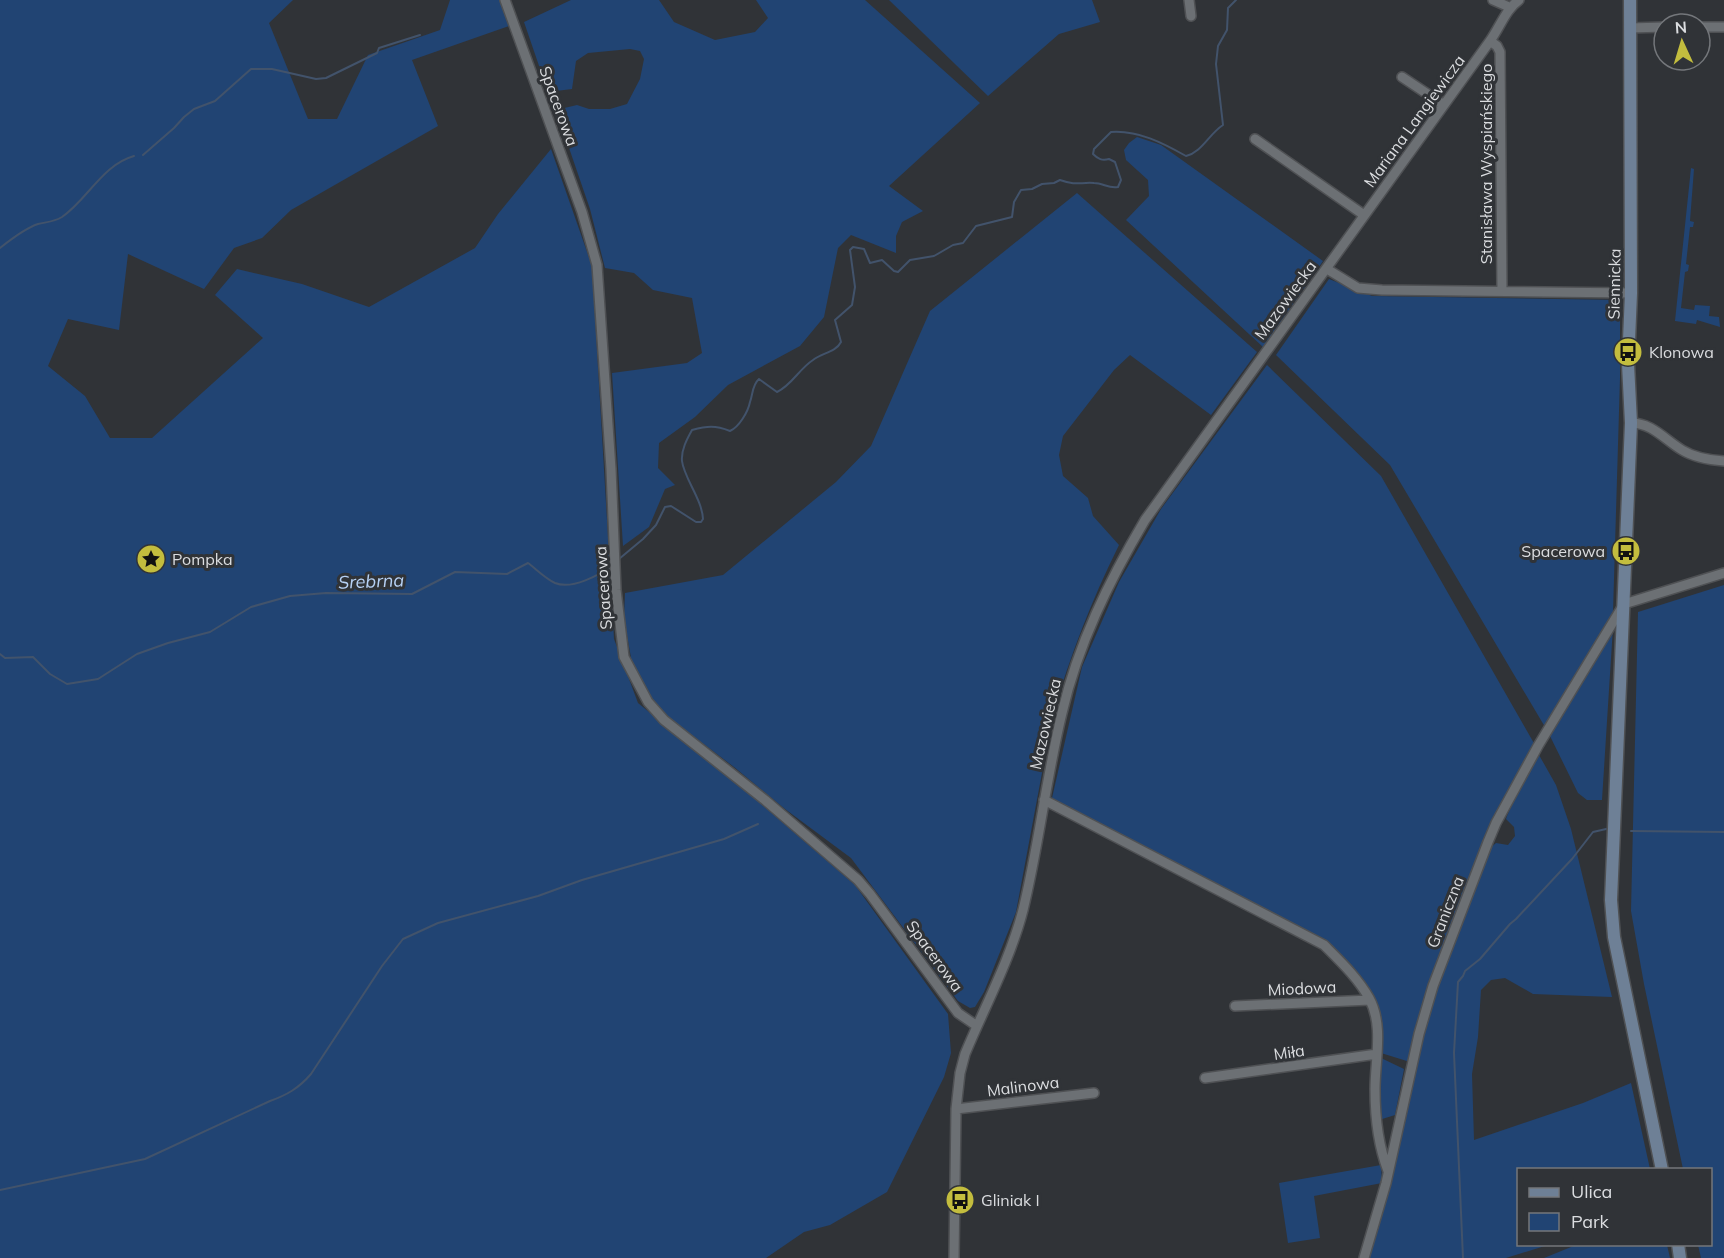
<svg xmlns="http://www.w3.org/2000/svg" width="1724" height="1258" font-family="Mulish,sans-serif">
<style>
.green{fill:#214473}
.lines{fill:none;stroke-linecap:round;stroke-linejoin:round}
.stream{stroke:#42536b;stroke-width:2}
.minor-casing{stroke:#4f5154;stroke-width:12}
.secondary-casing{stroke:#4f5154;stroke-width:15}
.minor{stroke:#6c7074;stroke-width:9}
.secondary{stroke:#6e8096;stroke-width:12}
.labels{text-anchor:middle;dominant-baseline:central;stroke-width:6;stroke-linejoin:round;paint-order:stroke}
.street-label{font-size:16px;fill:#dbdde0;stroke:#303337}
.poi-label{font-size:16px;fill:#dbdde0;stroke:#303337;text-anchor:start}
.water-label{font-size:18px;font-style:italic;fill:#b6d1f5;stroke:#303337}
</style>
<rect width="100%" height="100%" fill="#303337"/>
<path class="green" d="M0,0h293l-24,23 39,96h29l31,-64 72,-25 10,-30h51l8,26 -97,34 26,66 -147,84 -29,28 -28,10 -30,41 -76,-35 -9,76 -51,-11 -20,47 37,30 25,42h42l111,-100 -48,-43 22,-26 65,15 67,23 106,-59 23,-34 53,-65 41,117 22,373 24,64 115,94 102,88 93,129 3,39 -7,24 -57,115 -57,33 -26,7 -38,26h-766z
M571,0h88l15,22 41,18 40,-8 13,-14 -12,-18h109l115,103 -91,83 34,25 -21,11 -6,14v17l-45,-18 -13,13 -14,69 -24,29 -72,39 -33,32 -36,26 -1,25 17,17 -10,4 -16,38 -26,19 -11,-173 75,-10 15,-10 -10,-55 -39,-8 -19,-17 -29,-5 -15,-59 -34,-99 21,-5 12,4h21l17,-5 13,-25 4,-20 -4,-8 -10,-2 -42,4 -12,8 -4,28 -24,3 -24,-70z
M889,0h203l8,22 -41,12 -71,62z
M1137,137l24,8 162,116 -60,86 -137,-127 23,-24 -1,-16 -22,-20 -2,-10 5,-7z
M1691,168l3,1 -4,52 4,1 -1,5h-3l-4,37 3,1 -1,6 -3,1 -4,36 13,2 1,-5 15,1 -1,10 10,1 1,10 -23,-7 -1,4 -21,-3z
M1077,193l180,159 -46,63 -81,-60 -16,15 -51,66 -4,19 4,21 25,22 5,18 26,29c-27,54 -49,111 -66,169l-37,198 -32,80 -9,15 -5,1 -12,-7 -107,-143 -66,-49 -51,-42 -70,-53 -19,-25 -12,-20 -9,-51 1,-25 98,-18 113,-93 35,-36 59,-135z
M1329,279l43,17 248,4v78l-7,234 -68,115 -155,-262 -114,-110z
M1267,365l114,111 154,269 -52,104 -73,213 -29,-9 -5,-44 -33,-49 -112,-69 -18,-6 -161,-87 30,-131 37,-85 42,-73z
M1724,585v673h-23l-3,-13 12,-1v-74l-27,-1 -39,-185 -13,-73 7,-299z
M1613,627l-11,173h-15l-9,-7 -29,-59z
M1539,755l17,30 15,44 41,168 -79,-3 -28,-16 -14,2 -10,10 -3,47 -6,37 2,66 109,-37 48,-20 19,86 -132,1v74l30,1 -42,13h-139l62,-245 17,-53 42,-110 8,-7 12,2 7,-9 -1,-9 -8,-8 1,-3 16,-37z
M1381,1058l23,11 -9,46 -16,5 -2,-18z
M1381,1165l1,18 -68,13 6,42 -32,5 -9,-60z
M1576,1245h91l3,13h-126z"/>
<g class="lines">
<path class="stream" d="M143,155l31,-27 10,-11 10,-8 21,-8 36,-32h21l44,10 10,-1 51,-25 2,-5 41,-13
M0,248c10,-8 26,-20 38,-24 8,-2 16,-2 24,-7 26,-18 40,-52 72,-61
M619,559l24,-20 13,-14 9,-18 6,-1 25,16h5l2,-3c-1,-20 -19,-41 -21,-58 -1,-11 5,-22 10,-31 15,-4 23,-5 38,1 9,-4 18,-19 20,-29 3,-8 2,-17 9,-23l18,13c15,-7 22,-23 36,-32 9,-7 23,-8 28,-18l-6,-22 17,-15 3,-18 -5,-37 3,-3 11,2 6,14 12,-3 12,11 4,1 12,-12 24,-4 19,-11 10,-2 13,-17 36,-9 2,-15 7,-12 11,-1 10,-5 12,-1 6,-3c17,6 20,2 34,3 9,0 15,6 24,4l3,-7 -6,-18 -6,-3c-7,2 -11,0 -16,-5l1,-5 17,-17c27,-2 52,11 75,24 16,-4 23,-22 37,-31l-7,-61 2,-18 9,-16 1,-22 8,-8
M0,654l5,4 28,-1 17,17 17,10 31,-5 39,-25 31,-11 42,-11 41,-25 39,-11 36,-3 86,1 43,-22 52,2 21,-11c8,6 18,16 27,20 17,7 45,-8 57,-18
M1631,831l93,1
M0,1190l145,-31 125,-58c17,-6 29,-13 41,-27l71,-108 21,-27 35,-16 100,-27 44,-16 142,-41 34,-15
M1463,1258l-9,-205 4,-71 5,-6 2,-5 15,-12 30,-35 6,-5 56,-60 21,-27 13,-3"/>
<g class="minor-casing">
<path id="minor" d="M505,0l77,212 15,53 14,204 5,121 8,67 24,45 16,18 101,80 93,80 12,14 88,119 19,13
M1189,0l2,16
M1493,0l16,7
M1700,27h24
M1630,28l34,-1
M1490,41l7,5 3,6 2,239
M1402,77l42,28
M1255,139l109,76
M1327,269l31,19 24,2 249,3
M1631,423c21,0 33,16 51,27 13,8 27,10 42,11
M1044,800l280,145c16,16 34,33 45,53 15,27 6,62 6,91 0,28 3,56 13,82
M1235,1006l135,-6
M1205,1078l172,-24
M956,1109l138,-16
M954,1258l2,-149 4,-36 5,-19c20,-48 45,-94 58,-144 16,-65 23,-132 39,-197 16,-69 47,-132 83,-193l345,-479c10,-14 16,-32 29,-41
M1364,1258l22,-75 33,-149 14,-48 55,-144 8,-19 42,-77 86,-142 100,-31"/>
</g>
<g class="secondary-casing">
<path id="secondary" d="M1630,0l1,293 -3,71 3,59 -20,477 3,37 48,233
M1678,1244l2,14"/>
</g>
<use href="#minor" class="minor"/>
<use href="#secondary" class="secondary"/>
</g>
<defs>
<g id="bus-disc" transform="scale(1.5)"><circle r="9.5" fill="#c3bd3e" stroke="#303337"/><path d="M-5-6H5V4H4V6H2V4H-2V6H-4V4H-5ZM-3.5-4V0h7V-4ZM-3.5 1.2v1.5H-2V1.2ZM2 1.2v1.5H3.5V1.2Z" fill="#111"/></g>
<g id="sight-disc" transform="scale(1.5)"><circle r="9.5" fill="#c3bd3e" stroke="#303337"/><path d="M0-6L1.8-2.2L6-1.7L2.9 1.2L3.7 5.4L0 3.3L-3.7 5.4L-2.9 1.2L-6-1.7L-1.8-2.2Z" fill="#111"/></g>
</defs>
<g fill-rule="evenodd">
<use href="#bus-disc" x="1628" y="352"/>
<use href="#bus-disc" x="1626" y="551"/>
<use href="#sight-disc" x="151" y="559"/>
<use href="#bus-disc" x="960" y="1200"/>
</g>
<g class="labels">
<g class="street-label">
<text transform="translate(559 106) rotate(70)">Spacerowa</text>
<text transform="translate(1414 121) rotate(-54)">Mariana Langiewicza</text>
<text transform="translate(1486 164) rotate(-90)">Stanisława Wyspiańskiego</text>
<text transform="translate(1614 284) rotate(-89)">Siennicka</text>
<text transform="translate(1285 300) rotate(-54)">Mazowiecka</text>
<text transform="translate(603 588) rotate(-94)">Spacerowa</text>
<text transform="translate(1045 724) rotate(-77)">Mazowiecka</text>
<text transform="translate(1445 912) rotate(-69)">Graniczna</text>
<text transform="translate(935 956) rotate(54)">Spacerowa</text>
<text transform="translate(1302 988) rotate(-3)">Miodowa</text>
<text transform="translate(1289 1052) rotate(-8)">Miła</text>
<text transform="translate(1023 1086) rotate(-7)">Malinowa</text>
</g>
<g class="poi-label">
<text x="1649" y="352">Klonowa</text>
<text x="1605" y="551" text-anchor="end">Spacerowa</text>
<text x="172" y="559">Pompka</text>
<text x="981" y="1200">Gliniak I</text>
</g>
<g class="water-label">
<text transform="translate(371 581) rotate(-2)">Srebrna</text>
</g>
</g>
<rect x="1517" y="1168" width="195" height="78" fill="#303337" stroke="#74777b" stroke-width="1.5"/>
<rect x="1529" y="1188" width="30" height="9" fill="#6e8096" stroke="#74777b" stroke-width="1.5"/>
<text x="1571" y="1198" font-size="18" fill="#dbdde0">Ulica</text>
<rect x="1529" y="1213" width="30" height="18" fill="#214473" stroke="#74777b" stroke-width="1.5"/>
<text x="1571" y="1228" font-size="18" fill="#dbdde0">Park</text>
<g transform="translate(1682 42) rotate(356)"><circle r="28" fill="#303337" stroke="#74777b" stroke-width="1.5"/>
<path d="M0-4.5L10 22L0 15L-10 22Z" fill="#c3bd3e"/>
<text y="-9" font-size="16" font-weight="bold" text-anchor="middle" fill="#dbdde0">N</text>
</g>
</svg>
